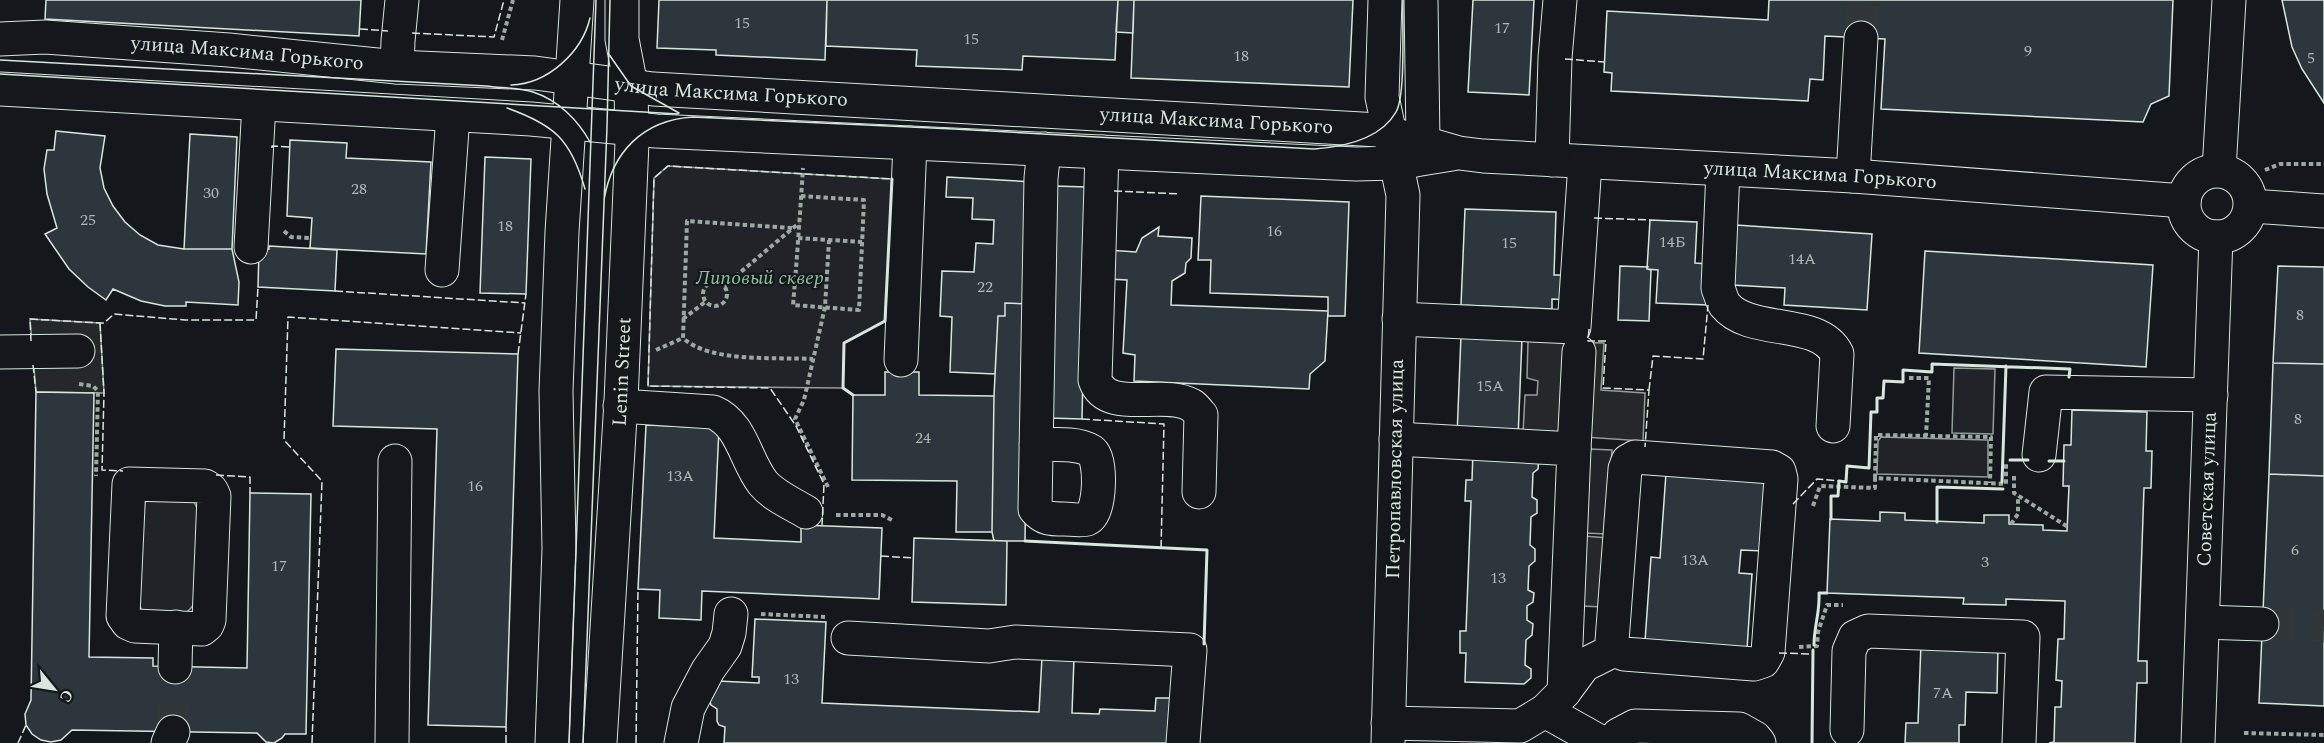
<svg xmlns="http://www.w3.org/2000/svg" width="2324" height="743" font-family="Spectral,serif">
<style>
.green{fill:#202428;stroke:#939e99;stroke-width:1.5}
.parking{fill:#24282b;stroke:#939e99;stroke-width:1.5}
.building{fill:#2c363c;stroke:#d8e6dc;stroke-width:1.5}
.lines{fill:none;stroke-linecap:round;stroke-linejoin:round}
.minor-tunnel{stroke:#313739;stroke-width:33;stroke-dasharray:33 16;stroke-linecap:butt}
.minor-casing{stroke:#d8e6dc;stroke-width:35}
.major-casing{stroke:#d8e6dc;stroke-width:35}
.path{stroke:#9da8a2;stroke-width:4;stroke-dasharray:4.5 3;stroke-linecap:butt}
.minor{stroke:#14181c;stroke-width:33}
.major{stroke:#14181c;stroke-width:33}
.tram{stroke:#d8e6dc;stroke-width:1.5}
.fence{stroke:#d8e6dc;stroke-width:1.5;stroke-dasharray:8 3;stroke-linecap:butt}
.wall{stroke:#d8e6dc;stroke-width:3}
.labels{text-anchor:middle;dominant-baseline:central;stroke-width:4.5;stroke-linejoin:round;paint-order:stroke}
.number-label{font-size:16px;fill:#adbab4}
.street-label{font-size:20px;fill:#d8e6dc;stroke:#14181c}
.park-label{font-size:20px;font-style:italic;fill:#8ac095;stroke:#14181c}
</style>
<rect width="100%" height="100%" fill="#14181c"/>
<path class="green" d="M668,166l224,13 -7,142 -41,22 -1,45 -195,-2 6,-208z
M1954,368l41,1 -2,65 -41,-1z
M1881,437l107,3v37l-111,-3 1,-33z
M1589,449l23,1 -5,84 -23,-1z
M145,500h48l6,12 -2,85c-10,27 -35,23 -56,12l-4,-13z"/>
<path class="parking" d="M30,319l70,4 4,70 -68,-1z
M1528,341l76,2 -3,47 44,3 -2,48 -120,-8 2,-38h12l1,-14 -11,-3z
M1584,536l24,2 -4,69 -23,-1z"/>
<path class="building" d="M46,0h315l-2,36 -314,-17z
M659,0h168l-2,60 -109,-5v-5l-59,-2z
M827,0h291l-3,60 -92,-4 -1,14 -106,-4 1,-16 -91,-4z
M1118,0h16l-1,33 -17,-1z
M1134,0h219l-4,87 -218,-9z
M1473,0h61l-5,95 -61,-3z
M1769,0h404l-4,96 -18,8 -8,18 -262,-13 4,-70 -60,-3 -2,44 -13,-1 -2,22 -197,-10 1,-18 -8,-1 3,-61 161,9z
M2282,0h42v103l-22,-34 -10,-22z
M56,131l49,5 -5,32 4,20 9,18 12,16 15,13 18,10 26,4h48l7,33 -1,23 -52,-3v4h-21l-24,-5 -28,-12 -7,11 -18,-13 -19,-18 -24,-35 12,-6 -10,-34 -3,-25 3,-19h7z
M190,134l47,3 -5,112h-48z
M290,140l57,3 -1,15 85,4 -5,92 -116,-6 2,-30 -25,-2z
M485,157l46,2 -5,135 -46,-1z
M947,177l87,5 -6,122 -23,-1v13h-7l-3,58 -45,-2 2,-55 -12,-1 2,-45 32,1 2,-29 17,1 1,-24 -22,-1 1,-21 -27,-1z
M1054,186l33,1 -5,232 -33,-1z
M1201,196l148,6 -4,114h-17v-19l-118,-4 1,-33h-13z
M1465,209l91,3 -2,63h16l-1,25 -17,-1v10l-91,-4z
M1650,220l47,2 -2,41 14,1 -1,41 -52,-2 2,-33 -11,-1z
M1736,225l136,9 -5,76 -83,-5 1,-17 -53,-3z
M1159,227l-1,9 34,2 -1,20 -5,5 -1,10 -13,8 -1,24 157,6 -3,50 -15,13 -1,15 -175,-8 1,-26 -12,-2 4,-73 -19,-1v-29l28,2 6,-14z
M269,246l68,4 -2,41 -77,-4 1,-38h10z
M1925,251l228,14 -7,102 -227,-14z
M1620,266l28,1 -1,2 4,1 -2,51 -31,-1z
M2278,266l46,1v97l-51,-1z
M1005,303l23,1 -3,237h-31l-2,-9 2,-136 4,-80h7z
M1461,335l61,3 -4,100 -61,-2z
M336,349l182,5 -12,373 -78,-2 9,-296 -104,-3z
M2273,363l51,1v112l-55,-2z
M885,372h34v23l75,1 -2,136h-36l1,-51 -105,-1 1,-85h32z
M36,392l58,1 -5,264 64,1v8l94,2 3,-175 61,1 -5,240h-21l-3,4 -8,5 -8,-1 -9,-9 -185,-3 -11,10 -10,2 -10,-2 -9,-6 -6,-9 -1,-11 6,-14z
M2072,410l75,2 -1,39h6l-1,37h-7l-6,173h9v22h-10l-2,60h-86l5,-1 1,-35h6l1,-26 -6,-1 2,-41h6l1,-38 -59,-2v6l-43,-1 1,-6 -137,-5 3,-74 50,2v-9l25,1v7l79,3v-8h25v9l34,1v5l24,1 2,-45h-6l1,-41h7z
M646,425l73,3 -5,110 87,4v-17l81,3 -3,71 -177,-8 -1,29 -42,-2 1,-28 -22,-1z
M1473,451l66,5 -1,13 -5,4 -1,24 5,3v13l-6,4 -1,28 5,4v12l-6,5 -1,24 6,3 -1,9 -6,4v14l6,4 -1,11 -6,5 -1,25 6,4v9l-7,6 -59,-2 1,-29h-6v-22h6l5,-130h-6l1,-21h6z
M1666,473l102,7 -6,71 -21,-1 -2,23 13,1 -5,75 -102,-8 6,-84 9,1z
M2269,474l55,2v230l-65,-3z
M914,538l93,3 -1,64 -94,-3z
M755,619l71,3 -4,81 217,9 3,-55 32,1 -2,55 27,1 1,-5 55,2 1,-13h18l-2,45h-448l1,-16 -6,-2 -2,-4v-12l-6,-4 -2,-6 9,-18 41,2v-6h-7z
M1921,643l77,3 -1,47 -31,-1 -1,33h-6v18h-54l1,-20h12z"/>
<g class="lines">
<path class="minor-tunnel" d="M1861,38l2,-38
M2262,624l62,2
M173,732l2,-65"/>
<g class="minor-casing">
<g id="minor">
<path d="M1385,0l-3,97 21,98 -15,548"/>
<path id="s1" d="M0,39l45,-2 184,13 168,17 138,6 118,16 726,41 80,23 24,3 370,20 331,25"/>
<path d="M397,67l1,-26 4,-41"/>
<path d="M0,89l531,30 125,12 700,33 40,-1 56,-9"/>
<path d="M1102,152l-7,228c12,35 69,9 96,25 4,2 7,7 10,10l-2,77"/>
<path d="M1415,160l8,-19 -2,-141"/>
<path d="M1552,160l3,-102 5,-58"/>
<path d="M1723,170l-5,118c2,5 4,13 7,17 25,31 94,12 112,49l-4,72"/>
<path d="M2219,170l10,-170"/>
<circle cx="2217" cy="204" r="33"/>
<path d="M1853,176l8,-138"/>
<path d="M2251,206l73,5"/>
<path d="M251,247l8,-143"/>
<path d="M442,270l11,-155"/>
<path d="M1399,319l175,8 11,-164"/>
<path d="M0,352l78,-1"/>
<path d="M901,360l9,-217"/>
<path d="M620,406l93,6c29,12 32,48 50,71 11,13 28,20 43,29"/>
<path d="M1036,445c16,0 41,-3 55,6 11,7 10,62 -4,68 -6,2 -17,0 -23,0 -13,0 -21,0 -29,-10l6,-331 3,-29"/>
<path d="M1574,449l5,-97"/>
<path d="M2039,455l7,-63 165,3"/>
<path d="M129,484l76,2 6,4 3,6 -5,124 -2,5 -5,4 -67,-3 -7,-3 -5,-7z"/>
<path d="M2203,622l59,2"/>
<path d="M848,638l141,8 26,-4 175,8 -7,93"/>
<path d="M175,667l1,-40"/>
<path d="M1564,692l20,-27 30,-15 10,4 130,10 9,-3 5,-9 13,-173 -2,-8 -7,-4 -137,-10 -7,4 -3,8 -13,172 2,9"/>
<path d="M1545,711l57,32"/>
<path d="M1388,723l132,3 25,-15 19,-19 10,-243 -178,-10"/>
<path d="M1847,730l2,-79 6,-14 13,-6 155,6 -4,106"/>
<path d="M168,743l5,-11"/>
<path d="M392,743l3,-282"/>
<path d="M681,743l7,-35 20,-38 17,-24 4,-13 2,-19"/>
<path d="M1613,743l5,-8 17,-9 104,3 16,9 4,5"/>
<path id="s2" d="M2198,743l18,-506"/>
</g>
</g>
<g class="major-casing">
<g id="major">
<path d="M552,743l7,-194 -3,-158 6,-159 15,-232"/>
<path id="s3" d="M600,743l21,-342 11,-259 -1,-56 -9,-47v-39"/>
</g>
</g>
<path class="path" d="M502,40l11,-40
M2265,170l15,-6h44
M801,196l63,4 -5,110 -66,-5c4,-46 7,-91 10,-137
M792,228l-105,-7 -4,117c27,25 93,19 130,21
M284,231l7,6 20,1
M798,238l64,4
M703 294a12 12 0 1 1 24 0a12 12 0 1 1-24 0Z
M724,286l75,-63
M683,319l22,-17
M656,350l27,-12
M1909,378h20l-3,58
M79,384l14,2 5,5 -2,85
M2014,476v17l54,34
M1875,478l1,-43 115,2 -1,46
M828,487l-33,-68 9,-19 21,-93 4,-67
M1813,506l7,-20 55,2v-10l131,6v-22
M836,515h46l12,6
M2011,524l7,-10v-18
M761,614l64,3
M1799,647l18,-1 1,-14 9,-27h16
M2244,733l80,2"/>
<use href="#minor" class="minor"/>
<use href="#major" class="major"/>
<path class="tram" d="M608,53l23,33 48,27
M0,60l486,26c15,2 33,2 47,6 25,8 45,28 57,50
M0,74l678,40
M511,85c37,-1 71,-33 79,-67
M507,108c48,17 64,32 78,81
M604,200c8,-48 39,-80 89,-83l261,12 360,20c28,-2 66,-9 82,-37 10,-17 6,-89 7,-112
M569,743l27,-743
M583,743l24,-616 3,-127"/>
<path class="fence" d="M360,29l28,2
M412,33l82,4 10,-37
M1565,59l39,3
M272,148v-2l18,1
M1114,191l66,3
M1594,218l56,2
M335,291l190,12
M100,323l4,70 -2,77 21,1
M1589,329l-1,12h18l-3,47 46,2 -4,57
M31,341l-1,-22 70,4h4l10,-9 71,6h71l2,-33
M518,354l8,-60
M33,365l3,27
M1649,390l4,-34 50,3 5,-54
M1082,419l82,5 -3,125
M216,475l34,2v16
M1793,504l24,-25 22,2
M822,526l2,-42 -28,-58 -26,-38 -122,-2 6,-208 14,-12 224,13
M881,556l32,2
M1779,653l34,1
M18,743l8,-18
M312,743l10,-262 -38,-41 4,-123 233,16
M506,743v-16
M636,743l2,-154"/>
<path class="wall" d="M853,395l-10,-7 1,-45 41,-22 7,-142
M2010,460h18
M2049,461h15
M2002,482l4,-116
M1831,519v-23h7l1,-15 7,1 1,-16 22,2 2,-56h6v-14h6l1,-17 19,1v-12l29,2v-8l138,5 -1,8
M1937,522v-35l66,2
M1025,541l182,9 -3,94
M1814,645c0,-19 6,-32 5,-52h8
M1812,743l1,-93"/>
</g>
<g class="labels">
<g class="number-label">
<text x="742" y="23">15</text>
<text x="1502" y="28">17</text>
<text x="971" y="39">15</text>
<text x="2028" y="51">9</text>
<text x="1241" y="56">18</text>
<text x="2311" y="58">5</text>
<text x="359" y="189">28</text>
<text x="211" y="193">30</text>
<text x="88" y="220">25</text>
<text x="505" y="226">18</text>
<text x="1274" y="231">16</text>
<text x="1672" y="242">14Б</text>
<text x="1509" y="243">15</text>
<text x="1802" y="259">14А</text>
<text x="985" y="287">22</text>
<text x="2300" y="315">8</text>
<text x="1490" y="386">15А</text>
<text x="2298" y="419">8</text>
<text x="923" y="438">24</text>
<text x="680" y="476">13А</text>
<text x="475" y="486">16</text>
<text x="2295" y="550">6</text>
<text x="1695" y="560">13А</text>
<text x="1985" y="562">3</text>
<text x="279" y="566">17</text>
<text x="1498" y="578">13</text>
<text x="791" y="679">13</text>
<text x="1943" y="693">7А</text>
</g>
<g class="street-label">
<text stroke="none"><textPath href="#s1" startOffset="248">улица Максима Горького</textPath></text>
<text stroke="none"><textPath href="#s1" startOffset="734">улица Максима Горького</textPath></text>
<text stroke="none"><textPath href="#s1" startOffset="1220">улица Максима Горького</textPath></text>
<text stroke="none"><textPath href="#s1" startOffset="1828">улица Максима Горького</textPath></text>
<text stroke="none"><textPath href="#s3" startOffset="372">Lenin Street</textPath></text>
<text transform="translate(1395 469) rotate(-89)">Петропавловская улица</text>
<text stroke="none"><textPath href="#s2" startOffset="254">Советская улица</textPath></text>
</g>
<g class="park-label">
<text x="760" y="278">Липовый сквер</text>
</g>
</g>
<g transform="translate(54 689) rotate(120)" stroke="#14181c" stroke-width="4.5" paint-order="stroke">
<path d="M0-4.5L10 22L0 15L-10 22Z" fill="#d8e6dc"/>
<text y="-9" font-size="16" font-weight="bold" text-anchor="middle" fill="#d8e6dc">С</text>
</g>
</svg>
